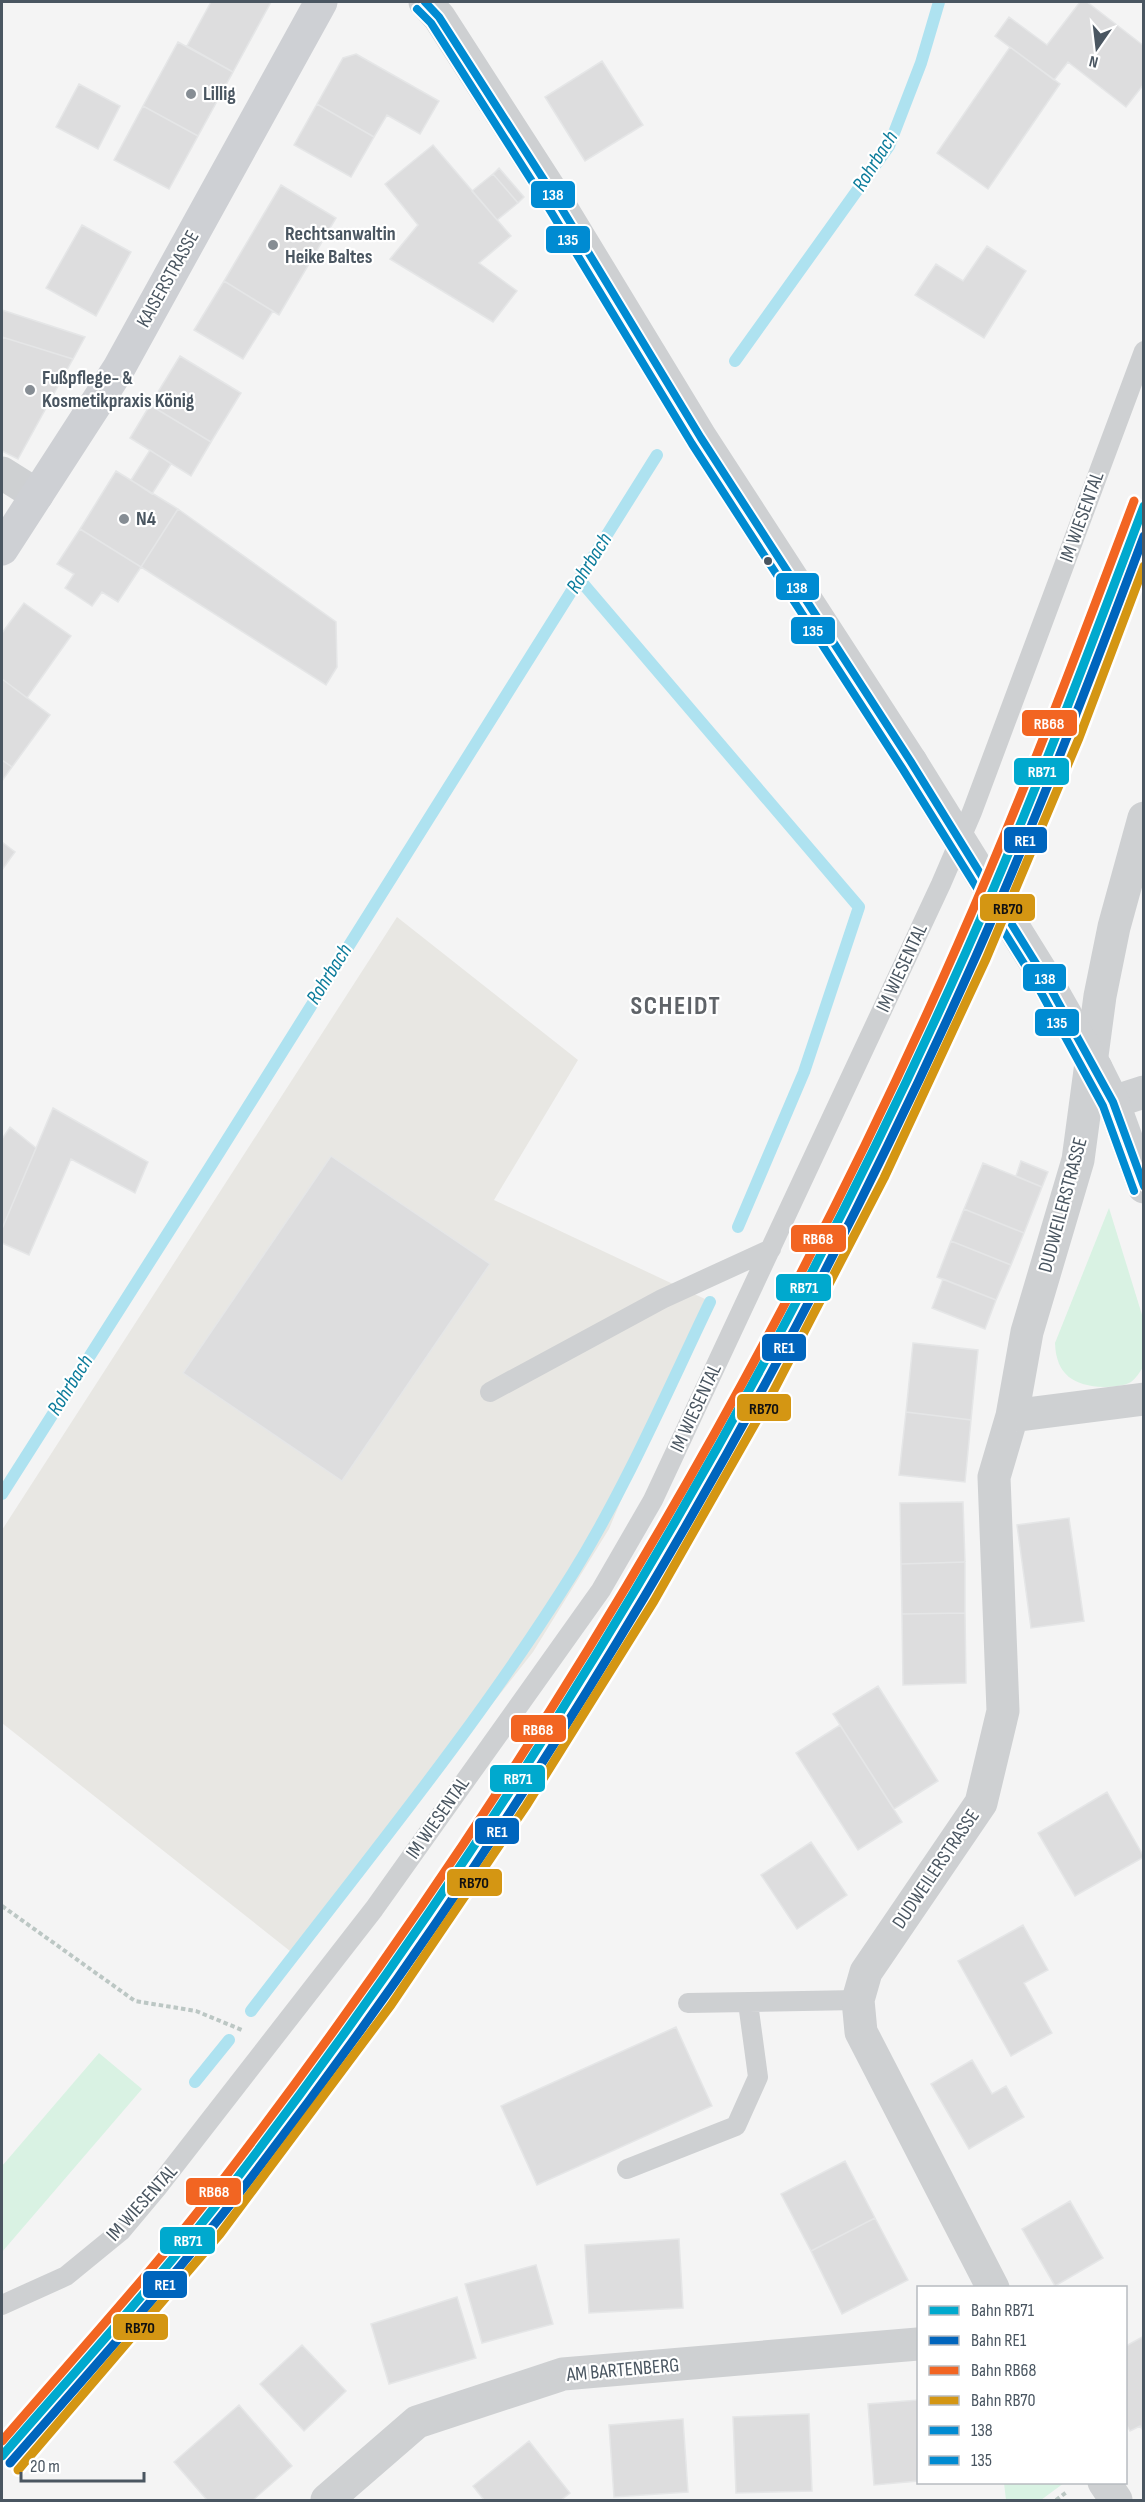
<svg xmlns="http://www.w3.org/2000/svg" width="1145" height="2502" font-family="'Sofia Sans Condensed',sans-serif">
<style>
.commercial{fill:#e8e7e3}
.green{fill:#d9f2e3}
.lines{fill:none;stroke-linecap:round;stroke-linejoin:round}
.stream{stroke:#aee2f0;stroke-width:12}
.building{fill:#ddddde;stroke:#e5e6e7;stroke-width:1.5}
.path{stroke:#bcc7c4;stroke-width:4;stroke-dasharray:4.5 3;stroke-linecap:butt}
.service{stroke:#ced0d2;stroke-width:20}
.minor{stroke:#ced0d2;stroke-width:33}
.tertiary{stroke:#ced0d2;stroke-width:33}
.secondary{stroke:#ced0d4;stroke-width:33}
.tertiary-bridge{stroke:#ced0d2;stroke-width:33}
.bus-1-casing{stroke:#fff;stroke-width:12}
.bus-2-casing{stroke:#fff;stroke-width:12}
.bus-1{stroke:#008bd2;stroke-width:8}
.bus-2{stroke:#008bd2;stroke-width:8}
.rail-1-casing{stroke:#fff;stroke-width:14}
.rail-2-casing{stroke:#fff;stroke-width:14}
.rail-3-casing{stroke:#fff;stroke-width:14}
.rail-4-casing{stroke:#fff;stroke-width:14}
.rail-1{stroke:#00a9ce;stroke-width:9}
.rail-2{stroke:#0065bd;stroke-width:9}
.rail-3{stroke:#f26522;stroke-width:9}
.rail-4{stroke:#d49613;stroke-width:9}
.poi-dot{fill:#868d94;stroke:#fff;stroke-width:2}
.bus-dot{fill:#4a5661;stroke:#fff;stroke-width:2}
.labels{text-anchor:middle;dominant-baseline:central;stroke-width:4.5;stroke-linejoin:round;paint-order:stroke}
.poi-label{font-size:20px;font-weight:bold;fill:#4a5661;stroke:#fff;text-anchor:start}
.street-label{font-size:20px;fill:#4a5661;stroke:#fff}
.water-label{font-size:21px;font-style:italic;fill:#0c7c9b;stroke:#fff}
.district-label{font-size:26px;font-weight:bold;letter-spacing:1.5px;fill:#5f6368;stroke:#fff}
.line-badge{stroke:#fff;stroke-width:2}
.badge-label{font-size:16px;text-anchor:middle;font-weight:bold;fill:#fff}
.pale-badge-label{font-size:16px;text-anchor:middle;font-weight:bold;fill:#111}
</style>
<rect width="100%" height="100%" fill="#f4f4f4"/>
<path class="commercial" d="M397,917l181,143 -84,140 211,99 -96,230 -76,123 -238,303 -293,-232v-193z"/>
<path class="green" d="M1109,1208l34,110v49c-3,5 -7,11 -12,15 -6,4 -20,5 -27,5 -30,-1 -48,-12 -49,-44z
M99,2053l43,36 -140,163v-86z
M1004,2483v-1l60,1 -23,17h-35z"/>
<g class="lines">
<path class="stream" d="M735,361l154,-215 32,-83 18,-61
M579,579l280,328 -55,165 -66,155
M2,1494l208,-327 447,-712
M251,2011c110,-144 226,-284 322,-438 53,-86 93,-179 137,-271
M195,2082l34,-42"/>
</g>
<path class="building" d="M211,2h60l-38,70 -46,-26z
M1080,2h7l57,44v38l-18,23 -58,-45 -14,18 -59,-44 14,-19 38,28z
M178,42l55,30 -35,64 -55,-30z
M1010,47l50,37 -72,105 -51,-36z
M356,54l83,47 -19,33 -33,-19 -13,22 -57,-33 26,-46z
M602,61l41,64 -58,36 -40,-64z
M79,84l41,22 -22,43 -42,-22z
M317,104l57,33 -23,40 -57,-32z
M143,106l55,30 -29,53 -55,-29z
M433,145l78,91 -32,27 38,28 -24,31 -103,-63 28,-34 -33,-41z
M499,168l25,29 -6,6 -25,-29z
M493,174l25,29 -21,17 -25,-29z
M281,185l55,33 -57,97 -55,-34z
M82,225l49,27 -35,64 -50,-28z
M987,246l39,25 -42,67 -69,-43 21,-31 27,17z
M224,281l49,30 -30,48 -49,-29z
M2,310l83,27 -12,22 -71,-22z
M2,337l71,22 -55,100 -16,-8z
M180,356l61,37 -30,49 -61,-37z
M150,405l61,37 -20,34 -61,-38z
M150,450l21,14 -19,30 -21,-14z
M116,471l62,38 -37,58 -61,-38z
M178,509l158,113 1,45 -11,18 -185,-118z
M80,529l61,38 -23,35 -16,-10 -10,14 -27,-18 9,-14 -17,-10z
M24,603l47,33 -44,62 -25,-19v-46z
M2,679l48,36 -38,52 -10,-7z
M2,760l10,7 -10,14z
M2,842l13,10 -13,18z
M53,1108l95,54 -13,31 -64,-34 -42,96 -27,-12v-14z
M10,1127l26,21 -34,81v-90z
M331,1156l159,108 -148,217 -159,-108z
M1021,1161l27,11 -6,15 -26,-11z
M983,1163l59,24 -18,46 -60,-24z
M964,1209l60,24 -13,32 -60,-24z
M951,1241l60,24 -15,35 -59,-23z
M943,1279l53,21 -11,29 -53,-21z
M913,1343l65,7 -7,70 -65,-8z
M906,1412l65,8 -6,62 -66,-7z
M963,1502l2,60 -64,2 -1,-61z
M1069,1518l15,103 -53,7 -14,-103z
M965,1562v51l-63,1 -1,-50z
M965,1613l1,70 -63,2 -1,-71z
M878,1686l60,95 -44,28 -61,-95z
M840,1725l62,97 -44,28 -62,-97z
M1107,1792l37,65 -69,39 -37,-63z
M811,1842l36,53 -50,34 -36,-54z
M1023,1925l25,45 -24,13 28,50 -41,23 -53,-95z
M676,2027l36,79 -175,79 -36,-79z
M972,2060l20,34 14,-8 18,31 -55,32 -38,-65z
M845,2161l30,57 -64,33 -30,-57z
M1070,2201l33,57 -48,28 -33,-57z
M875,2218l33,62 -66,34 -31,-63z
M679,2239l4,69 -94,5 -4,-68z
M536,2265l17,59 -71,19 -17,-59z
M457,2297l19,61 -87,26 -18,-60z
M1144,2336v96l-4,-6 -10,5 -4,-7v-78z
M302,2345l44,46 -42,40 -44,-47z
M918,2400v81l-44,4 -6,-81z
M239,2405l53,61 -39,34h-46l-33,-38z
M809,2414l3,77 -76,2 -3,-76z
M683,2419l5,73 -74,5 -5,-72z
M529,2441l41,52 -9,7h-77l-11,-14z"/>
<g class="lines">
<path class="path" d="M2,1906l133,95 61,10 46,19
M1056,2500l12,-9"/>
<path class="service" d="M490,1392l172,-93 109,-50
M688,2003l170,-3
M627,2169l109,-43 22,-49 -10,-74
M2,2305l64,-29 55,-45 36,-43 217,-279 227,-319 52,-90 288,-616 31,-72 172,-461"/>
<path class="minor" d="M2,473l35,22
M1113,1102l31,-10
M1012,1416l132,-17
M993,2288l-132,-256 -3,-32 8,-28 115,-169 22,-92 -9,-234 18,-61 15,-84 51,-172 22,-164 14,-69 30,-109
M1104,2482l12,18
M327,2500l90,-78 146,-48 355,-30"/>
<path class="tertiary" d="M425,2l14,15 112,174 150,247 210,324
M1096,1068l17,34 31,85"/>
<path class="secondary" d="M2,549l117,-181 202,-366"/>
<path class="tertiary-bridge" d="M911,762l131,211 54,95"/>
<g class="bus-1-casing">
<path id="bus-1" d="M425,2l14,15 112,174 150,247 210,324 131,211 71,129 31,84"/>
</g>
<g class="bus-2-casing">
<path id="bus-2" d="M417,9l14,14 111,174 150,247 210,324 131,210 70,128 31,85"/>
</g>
<use href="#bus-1" class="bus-1"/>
<use href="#bus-2" class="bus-2"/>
<g class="rail-1-casing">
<path id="rail-1" d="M2,2456c77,-89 157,-176 229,-270 292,-381 539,-795 735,-1234 65,-146 121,-296 178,-446"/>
</g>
<g class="rail-2-casing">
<path id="rail-2" d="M10,2463c77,-88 155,-175 227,-267 295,-381 543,-800 739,-1240 61,-138 115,-279 168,-420"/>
</g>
<g class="rail-3-casing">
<path id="rail-3" d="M2,2441c74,-86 151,-170 220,-260 292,-381 543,-797 736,-1237 64,-145 120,-294 176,-443"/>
</g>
<g class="rail-4-casing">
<path id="rail-4" d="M18,2470l202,-236 171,-229 135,-199 128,-205 119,-209 111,-214 102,-219 93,-221 65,-172"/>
</g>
<use href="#rail-1" class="rail-1"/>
<use href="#rail-2" class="rail-2"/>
<use href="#rail-3" class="rail-3"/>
<use href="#rail-4" class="rail-4"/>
</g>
<g class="poi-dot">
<circle cx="191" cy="94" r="6"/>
<circle cx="273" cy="245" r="6"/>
<circle cx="30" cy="390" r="6"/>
<circle cx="124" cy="519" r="6"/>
</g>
<circle class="bus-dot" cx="768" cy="561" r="5"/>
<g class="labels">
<g class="poi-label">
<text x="203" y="94">Lillig</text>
<text x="285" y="234">Rechtsanwaltin<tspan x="285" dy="23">Heike Baltes</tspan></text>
<text x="42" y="378">Fußpflege- &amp;<tspan x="42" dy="23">Kosmetikpraxis König</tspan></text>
<text x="136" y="519">N4</text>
</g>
<g class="street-label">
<text transform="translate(168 279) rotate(-61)">KAISERSTRASSE</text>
<text transform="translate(1082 517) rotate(-70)">IM WIESENTAL</text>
<text transform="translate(902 968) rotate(-65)">IM WIESENTAL</text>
<text transform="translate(1063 1205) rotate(-75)">DUDWEILERSTRASSE</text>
<text transform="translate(696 1408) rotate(-65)">IM WIESENTAL</text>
<text transform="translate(438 1818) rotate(-55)">IM WIESENTAL</text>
<text transform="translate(936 1869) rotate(-56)">DUDWEILERSTRASSE</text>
<text transform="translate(142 2203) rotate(-48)">IM WIESENTAL</text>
<text transform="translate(623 2370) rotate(-5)">AM BARTENBERG</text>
</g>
<g class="water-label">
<text transform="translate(875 161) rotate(-58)">Rohrbach</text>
<text transform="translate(589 563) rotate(-58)">Rohrbach</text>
<text transform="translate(329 974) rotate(-58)">Rohrbach</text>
<text transform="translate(70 1385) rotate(-58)">Rohrbach</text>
</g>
<g class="district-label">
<text x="676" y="1006">SCHEIDT</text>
</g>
</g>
<g class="line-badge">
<rect x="530" y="180" width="46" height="29" rx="6" fill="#008bd2"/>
<rect x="545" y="225" width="46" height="29" rx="6" fill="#008bd2"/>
<rect x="775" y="572" width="45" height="29" rx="6" fill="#008bd2"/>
<rect x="790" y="616" width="46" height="29" rx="6" fill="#008bd2"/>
<rect x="1021" y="709" width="57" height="28" rx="6" fill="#f26522"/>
<rect x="1013" y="757" width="57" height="29" rx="6" fill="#00a9ce"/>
<rect x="1003" y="826" width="45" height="28" rx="6" fill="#0065bd"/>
<rect x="979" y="893" width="57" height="29" rx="6" fill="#d49613"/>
<rect x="1022" y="963" width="45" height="29" rx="6" fill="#008bd2"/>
<rect x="1034" y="1008" width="46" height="29" rx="6" fill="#008bd2"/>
<rect x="790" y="1224" width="57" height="29" rx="6" fill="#f26522"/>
<rect x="775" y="1273" width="57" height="29" rx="6" fill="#00a9ce"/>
<rect x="761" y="1333" width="46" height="29" rx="6" fill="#0065bd"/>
<rect x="736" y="1393" width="56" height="29" rx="6" fill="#d49613"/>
<rect x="510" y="1714" width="57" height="29" rx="6" fill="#f26522"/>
<rect x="489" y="1764" width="57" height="29" rx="6" fill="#00a9ce"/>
<rect x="474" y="1817" width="46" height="28" rx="6" fill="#0065bd"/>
<rect x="446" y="1868" width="57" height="29" rx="6" fill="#d49613"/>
<rect x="185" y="2177" width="57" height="29" rx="6" fill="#f26522"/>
<rect x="159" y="2226" width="57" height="29" rx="6" fill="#00a9ce"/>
<rect x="142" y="2270" width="46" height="29" rx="6" fill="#0065bd"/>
<rect x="112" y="2313" width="57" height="28" rx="6" fill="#d49613"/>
</g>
<g class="badge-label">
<text x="553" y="200">138</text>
<text x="568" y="245">135</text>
<text x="797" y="593">138</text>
<text x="813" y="636">135</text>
<text x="1049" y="729">RB68</text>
<text x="1042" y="777">RB71</text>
<text x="1025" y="846">RE1</text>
<text x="1045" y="984">138</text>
<text x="1057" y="1028">135</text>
<text x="818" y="1244">RB68</text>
<text x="804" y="1293">RB71</text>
<text x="784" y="1353">RE1</text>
<text x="538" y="1735">RB68</text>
<text x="518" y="1784">RB71</text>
<text x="497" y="1837">RE1</text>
<text x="214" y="2197">RB68</text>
<text x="188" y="2246">RB71</text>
<text x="165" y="2290">RE1</text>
</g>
<g class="pale-badge-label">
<text x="1008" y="914">RB70</text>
<text x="764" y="1414">RB70</text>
<text x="474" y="1888">RB70</text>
<text x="140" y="2333">RB70</text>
</g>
<rect width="1145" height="2502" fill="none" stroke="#4a5661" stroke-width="6"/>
<rect x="917" y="2286" width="210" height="198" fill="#ffffff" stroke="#b7bbc0" stroke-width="1.5"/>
<rect x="929" y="2306" width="30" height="9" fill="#00a9ce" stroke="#b7bbc0" stroke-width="1.5"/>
<text x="971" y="2316" font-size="18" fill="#4a5661">Bahn RB71</text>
<rect x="929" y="2336" width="30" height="9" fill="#0065bd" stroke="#b7bbc0" stroke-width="1.5"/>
<text x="971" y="2346" font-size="18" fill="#4a5661">Bahn RE1</text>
<rect x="929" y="2366" width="30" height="9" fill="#f26522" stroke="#b7bbc0" stroke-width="1.5"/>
<text x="971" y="2376" font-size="18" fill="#4a5661">Bahn RB68</text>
<rect x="929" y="2396" width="30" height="9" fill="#d49613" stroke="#b7bbc0" stroke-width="1.5"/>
<text x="971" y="2406" font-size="18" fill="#4a5661">Bahn RB70</text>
<rect x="929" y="2426" width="30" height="9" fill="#008bd2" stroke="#b7bbc0" stroke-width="1.5"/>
<text x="971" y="2436" font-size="18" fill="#4a5661">138</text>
<rect x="929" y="2456" width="30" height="9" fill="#008bd2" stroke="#b7bbc0" stroke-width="1.5"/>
<text x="971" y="2466" font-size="18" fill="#4a5661">135</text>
<g transform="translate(1097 48) rotate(194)" stroke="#ffffff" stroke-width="4.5" paint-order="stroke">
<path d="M0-4.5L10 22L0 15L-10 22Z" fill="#4a5661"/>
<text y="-9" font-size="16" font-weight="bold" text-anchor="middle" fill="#4a5661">N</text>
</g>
<path d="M21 2472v9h123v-9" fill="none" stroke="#4a5661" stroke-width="3"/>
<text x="30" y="2472" font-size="18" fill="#4a5661" stroke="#ffffff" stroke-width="4.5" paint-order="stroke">20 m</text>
</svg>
